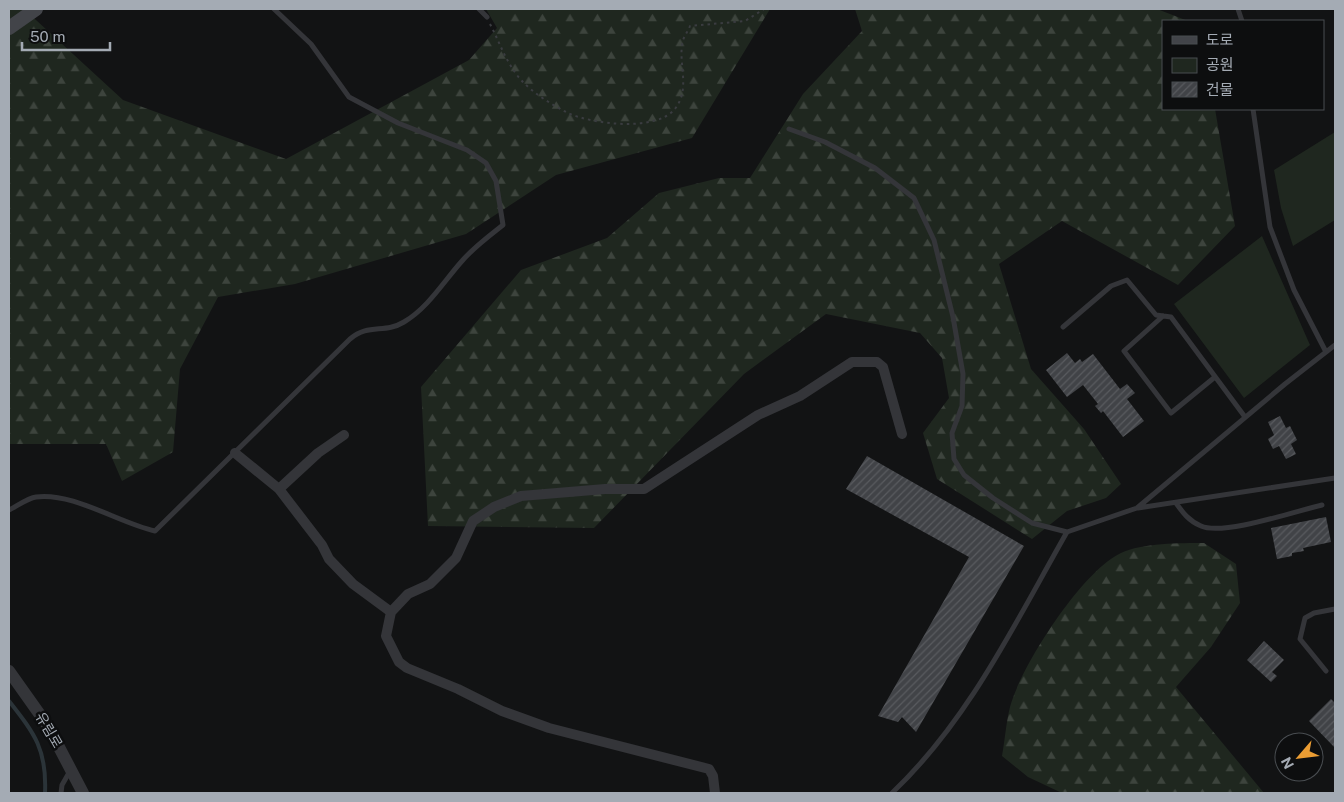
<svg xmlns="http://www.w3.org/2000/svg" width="1344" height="802" font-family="'Public Sans','Noto Sans KR',sans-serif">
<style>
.green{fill:#1f271f}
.forest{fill:url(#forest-firs)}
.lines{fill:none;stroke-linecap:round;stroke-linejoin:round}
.stream{stroke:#2b3439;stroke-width:4}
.building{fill:url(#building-hatch)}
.path{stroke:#3a3c40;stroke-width:2;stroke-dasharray:2.5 4;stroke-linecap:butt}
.service{stroke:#343539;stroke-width:5}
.minor{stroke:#343539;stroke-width:10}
.tertiary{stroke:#343539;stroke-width:12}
.secondary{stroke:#424449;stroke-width:14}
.labels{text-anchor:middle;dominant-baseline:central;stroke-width:5;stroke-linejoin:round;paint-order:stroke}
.street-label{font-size:14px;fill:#a4abb4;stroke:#0d0e0f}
</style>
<defs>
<pattern id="forest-firs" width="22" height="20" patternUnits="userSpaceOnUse" patternTransform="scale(1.25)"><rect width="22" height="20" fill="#1f271f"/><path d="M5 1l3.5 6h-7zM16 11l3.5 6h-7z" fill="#3d443d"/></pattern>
<pattern id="building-hatch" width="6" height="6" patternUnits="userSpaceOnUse" patternTransform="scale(1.25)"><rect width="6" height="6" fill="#414347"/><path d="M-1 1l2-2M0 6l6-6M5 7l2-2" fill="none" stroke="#595b5f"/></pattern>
</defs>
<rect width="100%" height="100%" fill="#121314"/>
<path class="green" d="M1335,132v88l-42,26 -12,-38 -7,-38z
M1262,236l48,109 -66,53 -70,-94z"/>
<path class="forest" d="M9,9h15l99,91 163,59 183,-99 28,-32 -11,-19h284l-78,129 -136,37 -90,59 -171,50 -77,13 -38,72 -7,83 -51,29 -16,-37h-97z
M855,9h302l31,12h-25v88h52l20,117 -57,59 -116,-64 -63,43 32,105 53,60 37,55 -15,14 -39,13 -35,28 -95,-60 -14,-46 26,-35 -7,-40 -22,-25 -94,-19 -82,60 -150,154 -166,-2 -7,-139 100,-117 86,-32 52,-45 60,-15h31l53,-84 59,-63z
M1204,543l32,21 4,39 -29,44 -35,40 88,106h-202l-34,-16 -26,-21c3,-16 4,-33 8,-49 11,-41 72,-136 111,-154 21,-10 60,-10 83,-10z"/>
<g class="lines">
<path class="stream" d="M9,701c26,33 38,49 36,92"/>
</g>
<path class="building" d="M1067,353l8,10 5,-4 2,3 11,-8 27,35 7,-5 8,9 -8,6 17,22 -21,16 -20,-26 -2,2 -6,-7 3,-2 -15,-19 -16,12 -21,-27z
M1280,416l6,12 4,-2 7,14 -6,4 5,10 -10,5 -7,-13 -6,3 -5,-10 6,-4 -6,-13z
M867,456l157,90 -108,186 -14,-15 -4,5 -20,-6 91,-159 -123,-68z
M1326,517l5,25 -28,6 1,3 -12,2v3l-15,3 -6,-31z
M1264,641l20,19 -12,12 5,4 -6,6 -24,-22z
M1331,699l4,4v45l-26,-27z"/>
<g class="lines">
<path class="path" d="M490,24c10,19 16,39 31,56 12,13 31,25 47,33 24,11 86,19 106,-3 18,-21 3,-47 9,-70 2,-5 5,-9 7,-14l55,-5 19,-12"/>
<path class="service" d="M479,9l8,8
M1238,9l4,12
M1253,109l17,118 24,63 32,62
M789,129l36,13 50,26 39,30 20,42 19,77 10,57 -1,32 -10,27 2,26 10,16 29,23 39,25 35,9 70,-24 148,-124 50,-39
M1163,316l-39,35 47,62 44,-36
M1063,327l48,-41 16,-6 29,35 15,2 74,100
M1176,503c7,10 13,18 25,23 22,10 95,-15 121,-21
M1138,508l197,-30
M9,510c8,-4 19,-12 27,-13 37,-5 83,26 119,34l195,-192c19,-16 34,-5 54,-17 24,-14 40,-41 58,-61 12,-14 27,-25 41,-36l-7,-44 -10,-18 -19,-13 -69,-27 -49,-26 -38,-53 -37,-35
M1326,671l-26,-32 5,-21 9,-5 21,-4
M61,793l1,-8 8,-14
M892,793c77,-73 123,-170 175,-261"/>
<path class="minor" d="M235,453l44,36 43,56 7,14 24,25 38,28
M279,489l39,-36 26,-18
M715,793l-2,-17 -4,-7 -160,-41 -47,-17 -44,-22 -51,-21 -8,-6 -13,-26 5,-24 17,-18 22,-10 26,-26 17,-37 21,-14 27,-11 84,-7h39l114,-74 42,-19 52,-34h25l6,5 19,67"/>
<path class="tertiary" d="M9,671l39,55 35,67"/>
<path class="secondary" d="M9,28l27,-19"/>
</g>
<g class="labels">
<g class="street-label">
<text transform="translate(49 730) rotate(60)">유림로</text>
</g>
</g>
<rect width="1344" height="802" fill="none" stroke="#a4abb4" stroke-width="20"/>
<rect x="1162" y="20" width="162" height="90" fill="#0d0e0f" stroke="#494d51"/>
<rect x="1172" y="36" width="25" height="8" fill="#424449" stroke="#494d51"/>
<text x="1206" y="45" font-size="15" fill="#a4abb4">도로</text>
<rect x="1172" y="58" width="25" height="15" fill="#1f271f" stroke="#494d51"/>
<text x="1206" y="70" font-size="15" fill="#a4abb4">공원</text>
<rect x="1172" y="82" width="25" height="15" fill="url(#building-hatch)" stroke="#494d51"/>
<text x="1206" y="95" font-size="15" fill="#a4abb4">건물</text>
<g transform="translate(1299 757) rotate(242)"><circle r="24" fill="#0d0e0f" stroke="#494d51"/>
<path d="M0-4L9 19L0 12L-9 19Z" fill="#eb9d33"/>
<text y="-8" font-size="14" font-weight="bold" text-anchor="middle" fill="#a4abb4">N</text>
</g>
<path d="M22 42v8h88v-8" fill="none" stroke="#a4abb4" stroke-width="2.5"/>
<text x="30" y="42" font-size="15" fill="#a4abb4" stroke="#0d0e0f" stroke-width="4" paint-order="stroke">50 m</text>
</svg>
